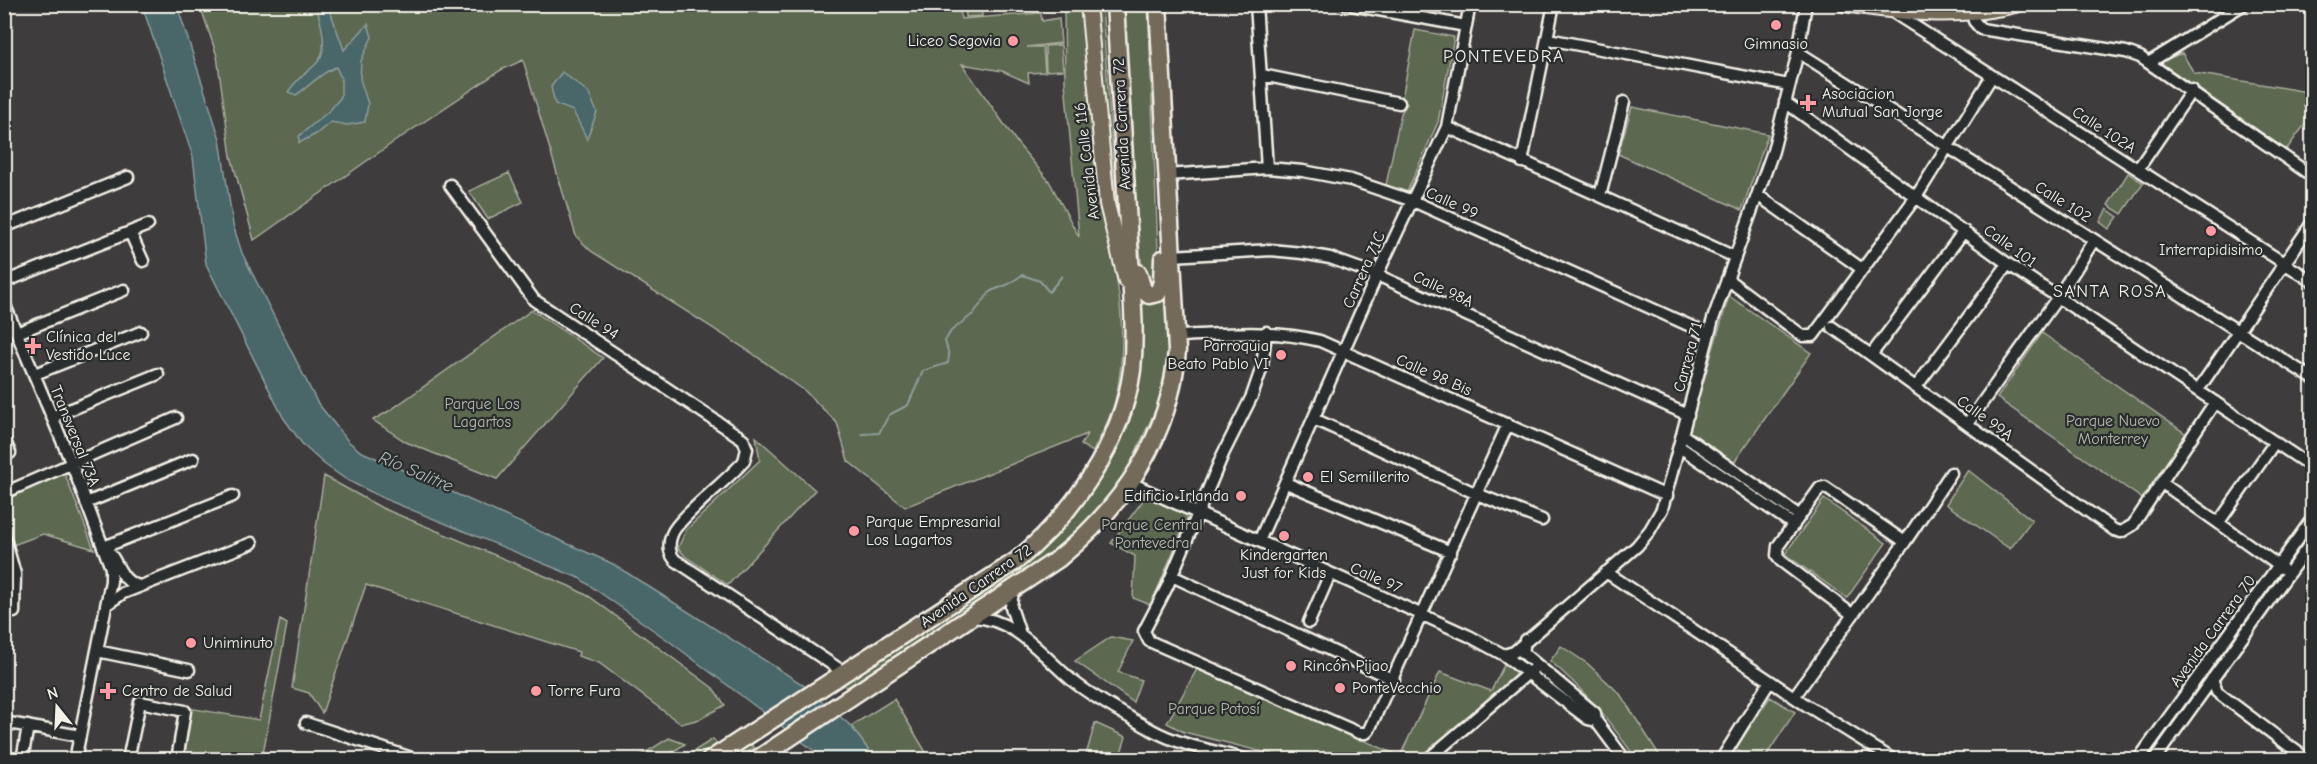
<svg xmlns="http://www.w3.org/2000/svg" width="2317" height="764" font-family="'Comic Neue',sans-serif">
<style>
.green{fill:#5c684f;stroke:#a8ac9c;stroke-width:1.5}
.water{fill:#486669;stroke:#8d9e9c;stroke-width:1.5}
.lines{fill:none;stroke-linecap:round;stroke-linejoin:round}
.stream{stroke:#8d9e9c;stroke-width:2}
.minor-casing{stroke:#f4f1e8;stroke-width:15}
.major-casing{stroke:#f4f1e8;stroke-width:18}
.highway-casing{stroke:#f4f1e8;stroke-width:21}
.minor{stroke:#2a2d2e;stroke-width:10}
.major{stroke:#736b5a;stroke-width:14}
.highway{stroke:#736b5a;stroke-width:16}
.poi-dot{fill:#ff9aa2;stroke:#2a2d2e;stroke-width:2}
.labels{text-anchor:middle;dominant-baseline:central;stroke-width:4.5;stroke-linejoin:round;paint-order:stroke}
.poi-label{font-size:16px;fill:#f4f1e8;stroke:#2a2d2e;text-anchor:start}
.street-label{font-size:16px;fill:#f4f1e8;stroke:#2a2d2e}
.park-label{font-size:16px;fill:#b7baab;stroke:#2a2d2e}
.neighbourhood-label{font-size:18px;letter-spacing:1.5px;fill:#f4f1e8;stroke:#2a2d2e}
.water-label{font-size:18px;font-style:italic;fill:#afb9b5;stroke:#2a2d2e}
</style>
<rect width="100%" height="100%" fill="#3f3c3e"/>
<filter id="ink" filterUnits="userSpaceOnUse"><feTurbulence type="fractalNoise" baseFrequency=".0167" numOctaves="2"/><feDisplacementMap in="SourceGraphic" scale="12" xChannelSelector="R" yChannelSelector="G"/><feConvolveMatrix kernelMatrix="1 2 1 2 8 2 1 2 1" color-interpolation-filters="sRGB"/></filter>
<g filter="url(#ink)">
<path class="green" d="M960,4l1,15 80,-6 1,8 17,-3 2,25 -34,4h16l2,25 -17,1 1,10 -27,-12 -40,-7 56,80 31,37 30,56 -14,-155 -1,-77h38l14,199 4,1 2,42 -21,-52c13,67 31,138 14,206 -4,17 -15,35 -22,51l-12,-7 6,-11 -182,73 -57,-46 -11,-38 -32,-32 -56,-40 -158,-100 -15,-15 -53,-176 -22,10 -110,74 -137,96 -23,-84 -14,-100 -17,-51z
M965,5h17v11l-16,1z
M1121,5h27l11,269 -7,13 -9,-9 -11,-101z
M1415,30l39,7 -16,85 -32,72 -20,-9 15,-72 6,-9 -5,-6z
M1061,45l2,25 -17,1 -1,-25z
M2182,53l12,20 108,18 3,5 -1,10 8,3v6l-26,35 -126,-88z
M1632,107l136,27 -26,76 -124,-56z
M509,173l14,29 -35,17 -19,-28z
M2128,173l15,10 -21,31 -14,-9z
M2107,209l11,8 -9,12 -9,-7z
M1166,292l2,60 -5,42 -38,81 -22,31 -31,31 -31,23 -57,41 -138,87 -4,-6 141,-91 121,-123 35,-175z
M1729,296l82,57 -78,111 -45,-32z
M532,310l71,48 -106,121 -91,-37 -33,-22 16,-9z
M2042,333l147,103 -45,64 -147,-102z
M756,437l59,53 -87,95 -43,-29 -7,-8 8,-18 74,-70z
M1968,470l64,50 -22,29 -64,-45z
M64,472l30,77 -51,-15 -30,11 -8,-21 -1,-25z
M324,476l58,32 187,78 21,11 123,91 12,17 -25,14 -19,5 -82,-61 -21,-7 1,-4 -213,-67 -44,128 -13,-20 -17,-5z
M1147,495l41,21 -37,89 -18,-7 2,-42 -24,-13z
M1824,499l62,44 -39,55 -62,-44z
M280,620l7,4 -25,135 -81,1 8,-52 70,12z
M1111,637l22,4 -15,31 23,8 -8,22 -58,-41z
M1561,646l27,18 32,30 42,65h-26c-25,-37 -51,-69 -86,-98z
M1505,663l10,4v10l-97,82h-127l-107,-27 -17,-9 30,-54 203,87 40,-84 51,19z
M1770,697l25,15 -31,47h-13l-16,-10z
M894,699l36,60h-55l-24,-33z
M1095,723l31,14 -7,22h-34z
M669,738l16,6 -23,15h-27z
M713,739l7,8 -20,12 -20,1z
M749,742l5,6 -17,11 -15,1z"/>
<path class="water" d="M142,5h35l43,134 13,86 9,28 75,149 31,39 12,10 253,113 189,120 49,42 24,33h-50l-156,-118 -90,-63 -194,-79 -38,-19 -23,-16 -21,-19 -20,-28 -77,-153 -13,-107z
M316,5h12l16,45 24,-26 4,13 -11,24 -1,18 8,25 -3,18 -18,3 -16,-3 -15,12 -17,9v-7l31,-26 11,-13v-19l-5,-11c-16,6 -26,19 -40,28l-8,-3c11,-16 15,-16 27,-27 16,-14 5,-44 1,-60z
M562,72l26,20 9,20 -10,27 -14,-28 -18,-7 -4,-17z"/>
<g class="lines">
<path class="stream" d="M862,434l17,-1 10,-18 19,-10 15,-34 25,-8 1,-8 -4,-14 6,-10 22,-17 18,-23 18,-7 13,-9 18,6 9,11 13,-16"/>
<g class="minor-casing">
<path id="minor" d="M1256,4l11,164
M1346,4l120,22
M1971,4l3,17 7,8 145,23 14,5 172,119
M1891,11l421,270
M1548,39l241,46
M1798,52l514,326
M2150,62l94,-58
M1262,75l137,28
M1785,102l223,162 304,203
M1447,127l288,130
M1522,162l32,-158
M2138,169l54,-79
M1167,175l100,-7 36,3 48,9 62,21 295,133
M450,185l84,115 209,139 4,10 -3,12c-15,18 -66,57 -72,73 -4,10 -3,19 3,26l170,113
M1600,196l24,-94
M1759,196l103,73
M4,227l124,-50
M130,232l13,29
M1172,256l99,-6 31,3 28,5 47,17 311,140
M1727,279l76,57h10l103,-139 76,-121
M4,282l144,-57
M4,303l67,159 40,106v13l-36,179
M1832,327l282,203 7,2 12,-7 82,-123
M1266,332l-4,35 -10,29 -29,58 -56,133 -23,44 5,10 210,92h7l3,-3 139,-306
M17,333l107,-43
M1177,336c49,-2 95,-7 143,5l347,155
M1871,355l93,-124
M35,374l106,-42
M1916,387l92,-123
M2198,390l114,-167
M52,417l106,-43
M1314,419l163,75 65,26
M1967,424l91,-127 36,-57
M1683,435l117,81
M4,439l6,14
M1680,447l114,78
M1131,483l338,153 35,19 84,64 8,2
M1286,483l165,69
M2162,483l120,85
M4,493l172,-75
M86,503l107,-44
M2219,522l56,-80
M4,535l11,39 -1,38
M1259,541l118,-266 70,-148 23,-123
M1606,572l200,133 88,55
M1172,576l222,104
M140,586c-22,-4 -21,-27 -36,-39l129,-51
M1013,590l-2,17 9,27
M106,605l17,-12 129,-50
M1853,615l-72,-54 -4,-6 1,-9 42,-58 5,-1 80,55
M972,617c44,1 70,39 102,65 23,18 52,33 78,48 29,16 64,21 96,30
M1309,622l21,-48
M1525,640l-2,13 72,60 1,8 29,39
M97,651l92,19
M1504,655l10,-3 123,-106 13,-16 12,-21 51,-190 60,-168 25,-99 8,-48
M2212,679l5,13 91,68
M1794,697l111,-155 46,-69
M4,722l76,14
M306,723l112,37
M22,760l6,-34
M128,760l12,-58 45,9 -8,49
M1427,760l106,-91
M1721,760l49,-79
M2138,760l174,-241
M2154,760l158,-219"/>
</g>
<g class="major-casing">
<path id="major" d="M1088,4l19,200 19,77
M1844,4c60,9 115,16 175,0"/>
</g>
<g class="highway-casing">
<path id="highway" d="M1138,273l5,17 6,5 9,-2 4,-11 1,-23
M710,760l306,-199c56,-46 106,-117 116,-191 2,-20 2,-40 1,-60l-18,-306
M756,760l302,-201c65,-53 113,-123 119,-209l-19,-346"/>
</g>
<use href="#minor" class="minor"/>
<use href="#major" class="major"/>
<use href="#highway" class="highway"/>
</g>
</g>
<g class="poi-dot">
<circle cx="1776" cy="25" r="6"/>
<circle cx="1013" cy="41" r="6"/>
<path d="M1805 94h6v6h6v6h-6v6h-6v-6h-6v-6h6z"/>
<circle cx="2211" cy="231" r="6"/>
<path d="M30 337h6v6h6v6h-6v6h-6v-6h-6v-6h6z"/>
<circle cx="1281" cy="355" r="6"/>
<circle cx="1308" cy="477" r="6"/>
<circle cx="1241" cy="496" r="6"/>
<circle cx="854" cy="531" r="6"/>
<circle cx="1284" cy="536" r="6"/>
<circle cx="191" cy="643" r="6"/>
<circle cx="1291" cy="666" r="6"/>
<circle cx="1340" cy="688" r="6"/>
<path d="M105 682h6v6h6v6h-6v6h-6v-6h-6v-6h6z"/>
<circle cx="536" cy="691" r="6"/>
</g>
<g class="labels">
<g class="poi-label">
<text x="1001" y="41" text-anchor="end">Liceo Segovia</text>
<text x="1776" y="44" text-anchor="middle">Gimnasio</text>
<text x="1822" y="94">Asociacion<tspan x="1822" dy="18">Mutual San Jorge</tspan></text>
<text x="2211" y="250" text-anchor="middle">Interrapidisimo</text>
<text x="46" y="337">Clínica del<tspan x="46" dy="18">Vestido Luce</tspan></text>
<text x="1269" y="346" text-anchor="end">Parroquia<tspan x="1269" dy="18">Beato Pablo VI</tspan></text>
<text x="1320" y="477">El Semillerito</text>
<text x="1229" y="496" text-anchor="end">Edificio Irlanda</text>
<text x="866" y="522">Parque Empresarial<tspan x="866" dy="18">Los Lagartos</tspan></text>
<text x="1284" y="555" text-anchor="middle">Kindergarten<tspan x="1284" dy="18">Just for Kids</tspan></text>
<text x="203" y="643">Uniminuto</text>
<text x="1303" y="666">Rincón Pijao</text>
<text x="1352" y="688">PonteVecchio</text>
<text x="122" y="691">Centro de Salud</text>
<text x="548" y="691">Torre Fura</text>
</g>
<g class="street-label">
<text transform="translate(1122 124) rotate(-93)">Avenida Carrera 72</text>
<text transform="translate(2104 130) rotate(33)">Calle 102A</text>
<text transform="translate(1087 161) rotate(-97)">Avenida Calle 116</text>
<text transform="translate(2063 202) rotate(32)">Calle 102</text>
<text transform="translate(1452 203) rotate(24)">Calle 99</text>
<text transform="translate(2010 246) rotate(36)">Calle 101</text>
<text transform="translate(1364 270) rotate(-66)">Carrera 71C</text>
<text transform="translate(1443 289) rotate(25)">Calle 98A</text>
<text transform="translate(594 321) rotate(33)">Calle 94</text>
<text transform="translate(1688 357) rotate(-75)">Carrera 71</text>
<text transform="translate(1434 375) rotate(24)">Calle 98 Bis</text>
<text transform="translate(1985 418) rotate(36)">Calle 99A</text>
<text transform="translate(75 436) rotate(68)">Transversal 73A</text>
<text transform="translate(1376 578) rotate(24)">Calle 97</text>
<text transform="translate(976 586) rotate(-35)">Avenida Carrera 72</text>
<text transform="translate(2213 631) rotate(-54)">Avenida Carrera 70</text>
</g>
<g class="park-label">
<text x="482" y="404">Parque Los<tspan x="482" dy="18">Lagartos</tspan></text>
<text x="2113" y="421">Parque Nuevo<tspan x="2113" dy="18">Monterrey</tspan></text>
<text x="1152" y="525">Parque Central<tspan x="1152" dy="18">Pontevedra</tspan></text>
<text x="1214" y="709">Parque Potosí</text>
</g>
<g class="neighbourhood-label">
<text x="1504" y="56">PONTEVEDRA</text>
<text x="2110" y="291">SANTA ROSA</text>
</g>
<g class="water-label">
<text transform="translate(416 472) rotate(23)">Río Salitre</text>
</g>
</g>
<rect width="2317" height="764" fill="none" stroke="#2a2d2e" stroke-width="24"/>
<rect x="12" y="12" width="2293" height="740" fill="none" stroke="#f4f1e8" stroke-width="2" filter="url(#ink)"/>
<g transform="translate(57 707) rotate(342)" stroke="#2a2d2e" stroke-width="4.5" paint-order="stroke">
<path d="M0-4.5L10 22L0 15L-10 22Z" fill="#f4f1e8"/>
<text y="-9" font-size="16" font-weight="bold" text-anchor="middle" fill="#f4f1e8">N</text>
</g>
</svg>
